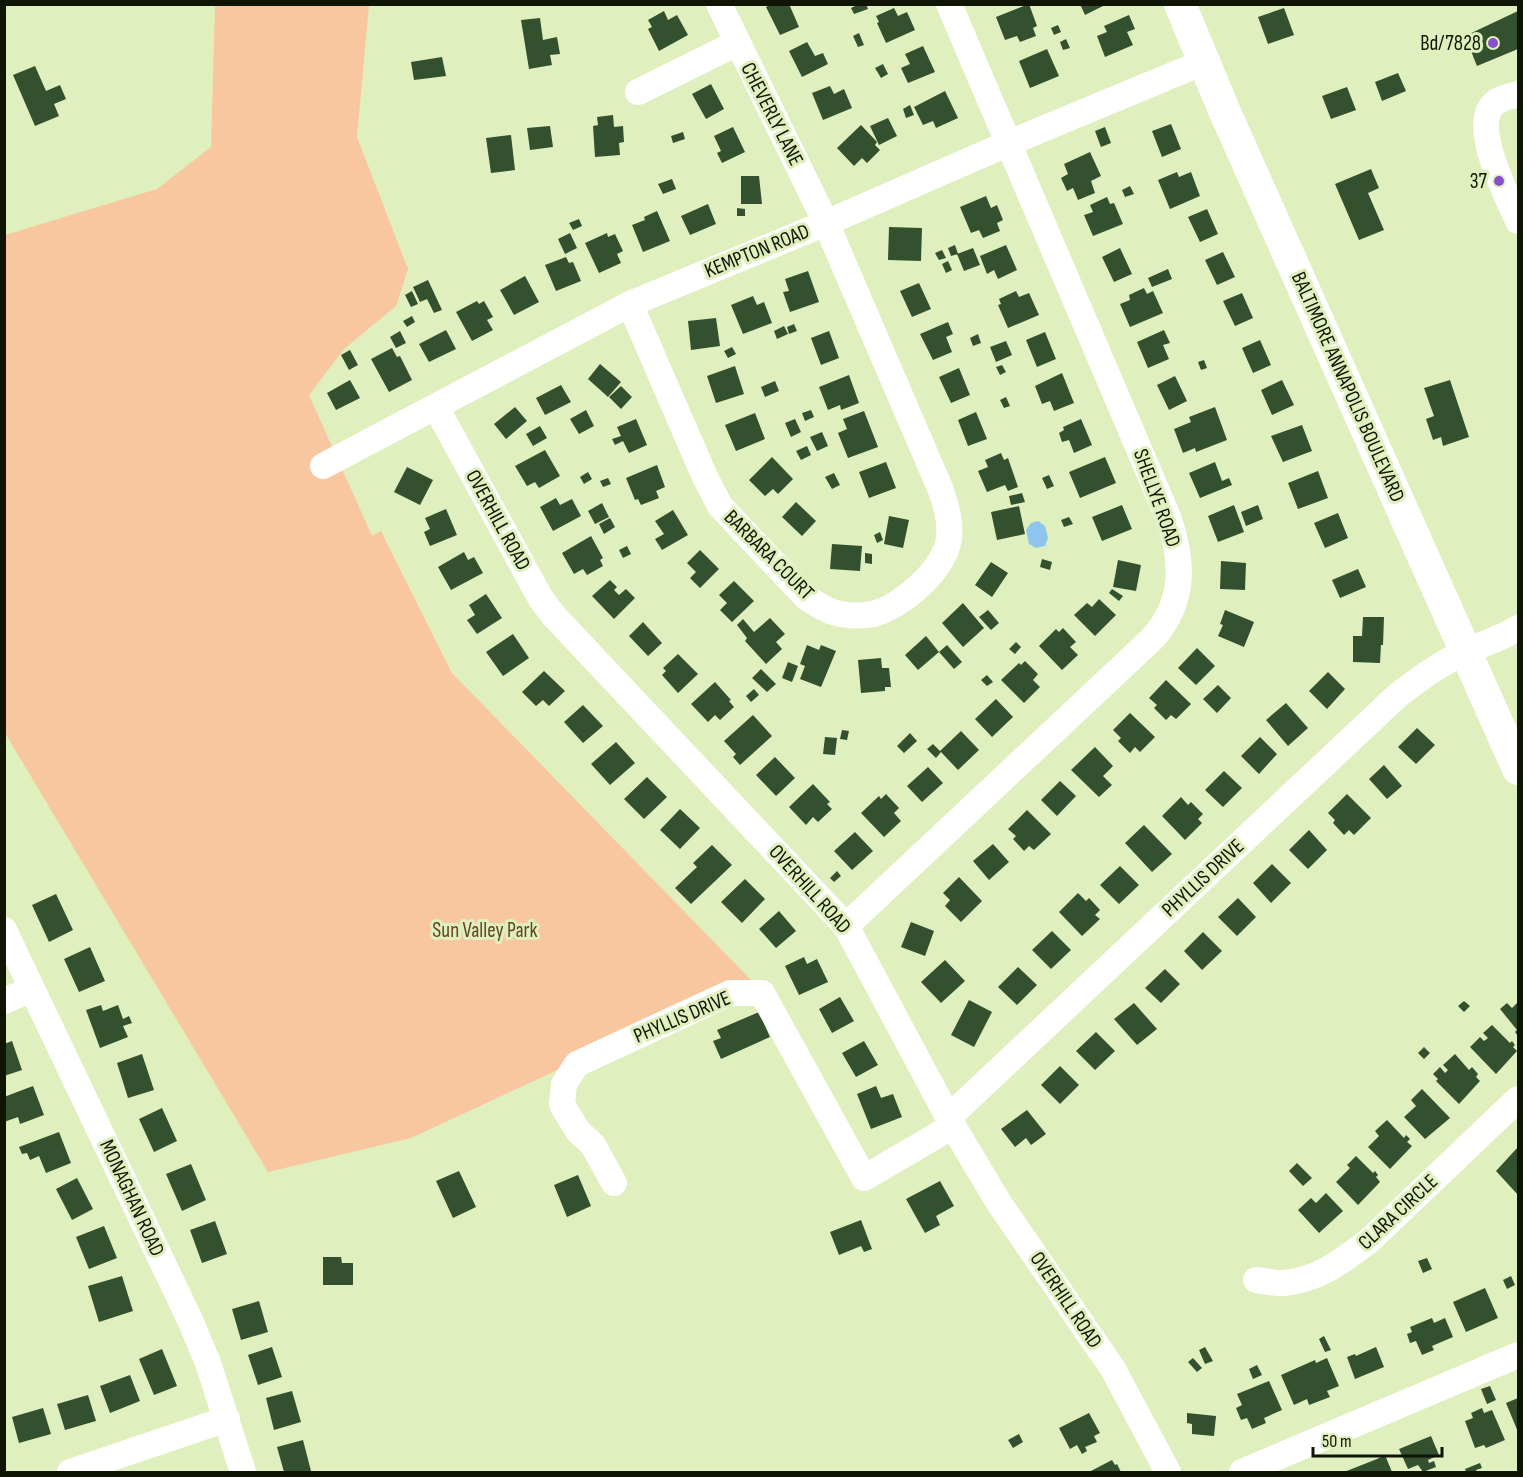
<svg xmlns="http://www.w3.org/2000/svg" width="1523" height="1477" font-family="'Sofia Sans Condensed',sans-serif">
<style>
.green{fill:#f8c79f}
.water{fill:#8ec5ef}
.building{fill:#33512f}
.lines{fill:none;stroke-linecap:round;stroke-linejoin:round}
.minor{stroke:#fff;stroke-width:26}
.major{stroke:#fff;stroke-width:32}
.poi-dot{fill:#8751c9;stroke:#e0efbe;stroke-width:2}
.labels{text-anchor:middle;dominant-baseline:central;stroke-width:6;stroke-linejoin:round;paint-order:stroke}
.poi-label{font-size:21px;fill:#101404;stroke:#e0efbe;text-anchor:end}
.street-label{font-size:21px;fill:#101404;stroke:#e0efbe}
.park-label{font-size:21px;fill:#654222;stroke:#e0efbe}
</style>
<rect width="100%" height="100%" fill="#e0efbe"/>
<path class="green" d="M215,5h154l-12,132 51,132 -12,37 -52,43 -35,46 63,141 9,-5 71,142 299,307 -340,158 -143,34 -263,-439v-498l152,-46 54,-42z"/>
<path class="water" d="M1038,521l7,5 3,12 -3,8 -9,2 -7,-4 -3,-14 5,-7z"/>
<path class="building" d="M771,4h18l10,23 -19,8 -14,-28z
M859,4h7l2,5 -14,5 -3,-6z
M1029,4l8,22 -4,2 3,8 -16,6 -3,-6 -12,4 -9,-23z
M1080,4h27l-22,11z
M894,8l4,8 9,-4 8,18 -29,13 -9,-20 2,-1 -3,-6z
M1284,8l10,27 -26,9 -10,-27z
M664,11l4,9 9,-5 11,20 -29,16 -11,-22 4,-2 -4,-7z
M1518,11v38l-41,17 -12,-30z
M1129,15l6,14 -8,3 6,13 -28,12 -8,-21 10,-4 -3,-6z
M540,18l3,22 14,-3 3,17 -10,1 2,10 -23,4 -8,-49z
M1058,25l3,7 -7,3 -3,-7z
M859,33l5,12 -6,2 -5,-11z
M1066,39l4,9 -7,2 -3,-8z
M807,42l8,14 8,-3 5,11 -26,13 -13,-26z
M923,46l12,26 -27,11 -7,-15 9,-4 -5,-10z
M1047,49l12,27 -29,12 -11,-27z
M442,57l4,19 -32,4 -3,-18z
M883,64l5,10 -7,4 -6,-10z
M35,66l11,25 14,-6 6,14 -12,5 5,12 -24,10 -22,-51z
M1398,73l8,18 -24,10 -7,-19z
M711,84l13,25 -18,10 -14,-25z
M830,86l4,8 10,-5 8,19 -29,12 -11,-27z
M1347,87l9,23 -25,9 -9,-23z
M945,91l13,27 -22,10 -3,-7 -10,4 -9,-18z
M910,105l4,10 -8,3 -3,-9z
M613,115l1,12 9,-1 1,16 -5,1 1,12 -25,2 -2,-31 5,-1 -1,-8z
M888,118l9,18 -18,9 -9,-19z
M1171,124l10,25 -19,8 -10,-26z
M861,125l16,17 -2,3 5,5 -13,13 -5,-5 -8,8 -17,-18z
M550,126l3,21 -23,3 -3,-22z
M733,127l12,25 -23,11 -5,-10 4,-2 -7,-15z
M1105,127l6,16 -10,4 -6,-16z
M683,132l2,7 -12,4 -2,-7z
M511,135l4,35 -24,3 -5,-35z
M1090,152l11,24 -10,5 4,12 -17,7 -5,-12 -6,3 -6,-13 7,-4 -4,-10z
M1371,169l8,19 -11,5 16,37 -25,10 -24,-56z
M1177,172l2,5 12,-5 9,24 -30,13 -12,-29z
M741,176h18l3,28h-21z
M672,179l4,10 -13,5 -5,-10z
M1130,186l4,8 -9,3 -3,-7z
M986,196l5,12 6,-3 6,15 -6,3 3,8 -17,7 -4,-8 -8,3 -11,-26z
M1107,197l3,7 4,-1 9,21 -30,12 -9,-21 9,-3 -3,-7z
M708,204l8,20 -26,11 -9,-19z
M737,208l8,1v7h-8z
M1207,209l11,25 -18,8 -12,-25z
M657,211l13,30 -27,11 -11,-27 13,-5 -1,-3z
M579,219l3,7 -9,4 -4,-7z
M889,227l33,1 -1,33 -33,-1z
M570,233l7,15 -12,6 -7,-15z
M607,233l1,4 7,-3 8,17 -6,3 4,9 -22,10 -14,-30z
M955,245l3,9 -7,2 -3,-8z
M1006,245l11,25 -19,9 -4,-9 -7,4 -7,-18z
M973,248l7,17 -16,6 -7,-17z
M1120,248l12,26 -18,8 -12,-25z
M942,250l4,8 -7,2 -4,-7z
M1223,252l12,25 -18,8 -12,-25z
M566,257l3,6 4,-1 8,19 -25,10 -11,-26z
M948,261l4,9 -6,3 -4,-9z
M1168,269l4,10 -20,8 -4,-9z
M808,271l11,31 -29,10 -7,-20 6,-1 -4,-12z
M525,276l14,26 -25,13 -14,-25z
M428,280l14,30 -8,3 -7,-14 -7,3 -7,-15z
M919,283l12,26 -19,8 -12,-26z
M1144,288l3,6 6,-3 10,22 -33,14 -10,-23 10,-4 -1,-5z
M412,291l6,13 -7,3 -6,-12z
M1016,291l3,6 10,-4 10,22 -31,13 -10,-23 3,-1 -2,-5z
M1242,293l11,25 -18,8 -12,-25z
M753,296l4,9 7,-3 8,21 -29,11 -12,-29z
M477,301l2,3 5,-3 9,16 -6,3 6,10 -21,11 -16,-29z
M412,316l3,6 -8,5 -4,-6z
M716,318l4,28 -29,4 -3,-29z
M948,322l5,12 -7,3 6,15 -19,8 -13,-26z
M794,324l3,7 -8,3 -2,-7z
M784,326l4,8 -11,5 -3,-8z
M446,330l10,19 -27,13 -10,-18z
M1164,330l6,13 -7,2 6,14 -21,9 -11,-26z
M400,331l6,12 -10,5 -6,-11z
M829,331l10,27 -18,7 -10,-27z
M1045,332l11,27 -19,8 -11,-27z
M978,334l3,9 -8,3 -3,-8z
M1260,340l11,25 -18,8 -11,-25z
M1006,341l6,14 -16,7 -6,-15z
M732,347l4,7 -8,4 -4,-7z
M392,348l5,9 3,-1 12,24 -23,12 -18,-33z
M350,350l8,15 -9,5 -8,-15z
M1204,360l3,8 -6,2 -3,-8z
M600,364l21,18 -13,15 -20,-18z
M1002,365l4,7 -6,3 -4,-8z
M735,366l9,28 -28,9 -9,-27z
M959,368l11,27 -19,8 -12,-26z
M1062,373l12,30 -20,8 -4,-10 -8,3 -7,-18z
M849,375l10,28 -18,7 -1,-5 -12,5 -9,-23z
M1175,376l12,25 -18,9 -12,-25z
M350,380l10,18 -24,12 -9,-17z
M1282,380l12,25 -22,10 -11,-25z
M1450,380l19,57 -26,9 -2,-9 -8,3 -7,-21 8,-3 -10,-28z
M775,381l4,10 -14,6 -4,-10z
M561,385l10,17 -26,13 -9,-17z
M621,386l11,11 -11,12 -12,-12z
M1006,397l4,9 -6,2 -4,-8z
M515,407l12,14 -21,18 -12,-15z
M1215,407l12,33 -31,12 -1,-4 -12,5 -9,-24 17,-7 -2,-5z
M586,410l8,16 -15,8 -9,-15z
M811,410l3,7 -9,4 -3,-8z
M864,411l14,36 -30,11 -10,-25 9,-4 -4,-10z
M976,412l11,27 -19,7 -10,-26z
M755,413l10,26 -29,12 -11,-26z
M636,419l11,26 -18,8 -6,-12 -8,4 -3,-6 9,-3 -4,-9z
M795,419l6,13 -10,5 -6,-14z
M1081,419l11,26 -18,8 -5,-13 -7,2 -3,-9 5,-3 -1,-3z
M1302,425l10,26 -29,11 -12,-26z
M540,426l7,12 -14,8 -7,-12z
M822,432l6,14 -11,5 -7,-14z
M807,446l4,9 -10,5 -5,-9z
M545,450l15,26 -21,12 -4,-6 -8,4 -12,-20z
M1001,453l3,7 4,-2 10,29 -10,4 -3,-6 -18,7 -9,-21 10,-4 -3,-7z
M772,457l21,22 -15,15 -5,-5 -8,7 -16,-16z
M1105,457l11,26 -36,15 -11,-26z
M886,462l10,26 -27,10 -10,-26z
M1215,462l7,19 7,-3 3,7 -32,13 -11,-25z
M657,465l8,22 -9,4 3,7 -18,7 -3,-6 -3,1 -9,-22z
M407,467l26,13 -13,25 -26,-13z
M1318,471l10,27 -30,11 -10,-26z
M588,472l4,7 -8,5 -4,-7z
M834,473l6,12 -8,4 -7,-12z
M1049,475l5,11 -7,3 -5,-11z
M608,478l3,6 -8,3 -3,-6z
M1022,493l3,9 -14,3 -2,-9z
M556,498l4,7 12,-6 9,17 -28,15 -13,-24z
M796,502l20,19 -14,15 -20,-19z
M602,503l7,14 -14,7 -7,-13z
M1122,505l10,24 -30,12 -10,-24z
M1234,505l10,27 -26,10 -10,-26z
M1258,505l5,14 -17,7 -5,-14z
M1019,506l6,28 -28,6 -6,-28z
M446,509l11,26 -27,11 -6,-14 6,-3 -5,-11z
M673,510l15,25 -26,15 -7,-11 9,-5 -9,-13z
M1338,513l10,25 -23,10 -11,-25z
M889,516l20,4 -6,28 -19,-4z
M1069,517l4,7 -9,3 -3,-7z
M610,518l5,9 -11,7 -5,-10z
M880,532l3,8 -6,3 -3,-8z
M591,536l12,22 -3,2 3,6 -16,9 -4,-6 -9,5 -12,-21z
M832,544l30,2 -2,25 -30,-2z
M627,546l4,8 -8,4 -4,-8z
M700,550l19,19 -19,19 -10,-10 6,-6 -9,-9z
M464,552l4,8 6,-3 9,16 -32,17 -13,-23z
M865,553l7,1v10l-7,-1z
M1042,559l10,3 -2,8 -10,-3z
M1118,560l23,5 -5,26 -23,-4z
M1221,561l25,2 -1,27 -25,-1z
M991,562l17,11 -16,24 -17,-12z
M1358,569l8,18 -26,11 -8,-18z
M610,580l7,7 -3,3 5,5 7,-6 9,9 -21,21 -22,-23z
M734,581l20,20 -22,21 -12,-12 7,-7 -8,-8z
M1112,589l11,7 -4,5 -10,-8z
M486,594l16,24 -25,16 -10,-14 8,-5 -6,-10z
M1099,599l17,16 -21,21 -21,-21 13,-12 5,4z
M963,603l21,25 -21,19 -21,-24z
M988,610l11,13 -8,7 -12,-13z
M1225,610l29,12 -10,25 -26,-11 5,-11 -3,-1z
M1363,617h21l-1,28h-2l-1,18 -27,-1v-26h9z
M770,618l15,16 -9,8 6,7 -16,15 -21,-23 2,-3 -10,-13 6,-6 11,13z
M643,622l19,21 -14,13 -19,-20z
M1063,628l13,14 -6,5 8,8 -16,15 -23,-24 17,-17 3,3z
M513,634l16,24 -26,18 -17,-24z
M926,636l13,16 -21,18 -13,-15z
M1016,642l5,5 -6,7 -6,-5z
M807,645l12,5 2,-5 15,6 -15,36 -21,-8 5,-13 -5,-2z
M947,645l15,17 -8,7 -15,-17z
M1197,648l18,18 -19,19 -18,-17z
M678,654l20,20 -20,19 -16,-18 4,-4 -3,-3z
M881,658l1,10h7l2,19h-6v4l-24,2 -3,-33z
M1025,661l13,13 -5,6 7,7 -16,16 -23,-23 18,-17 2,2z
M788,662l10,4 -6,16 -10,-4z
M761,669l15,15 -9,8 -15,-14z
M544,671l21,20 -16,15 -6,-6 -7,6 -14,-14z
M1328,672l17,17 -18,20 -18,-18z
M987,675l6,7 -6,4 -6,-6z
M1166,680l25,24 -15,15 -5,-4 -5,5 -12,-12 3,-3 -8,-7z
M715,682l16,18 -2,1 5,6 -14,13 -5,-5 -7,7 -17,-18z
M1218,685l13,13 -14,15 -14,-14z
M754,689l5,6 -8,7 -5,-6z
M996,699l17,18 -21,20 -17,-18z
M1286,703l22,25 -20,18 -22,-26z
M583,705l20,21 -20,17 -19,-21z
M1130,713l25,24 -15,15 -5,-5 -5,6 -12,-12 3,-3 -8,-8z
M753,715l19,21 -32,29 -7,-8 3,-3 -12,-13z
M1417,728l18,17 -19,19 -18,-17z
M842,730l7,1 -2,9 -7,-1z
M961,731l18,19 -21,20 -17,-18 -5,6 -9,-9 6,-5 7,7z
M910,733l7,8 -13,12 -7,-7z
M825,737l12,1 -2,17 -12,-1z
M1260,737l17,17 -18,20 -18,-18z
M616,742l19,21 -25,22 -19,-21z
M1095,747l18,19 -10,10 9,9 -13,12 -28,-27z
M775,757l20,21 -19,18 -20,-21z
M1384,765l18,21 -15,13 -18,-20z
M928,767l15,16 -21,19 -15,-16z
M1224,771l18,17 -19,19 -18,-17z
M647,777l20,20 -23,22 -20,-20z
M1060,781l16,15 -19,20 -16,-16z
M813,784l17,18 -3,2 5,5 -14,13 -5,-5 -7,8 -17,-18z
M886,794l13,14 -5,5 7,8 -17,16 -23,-24 18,-17 2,3z
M1347,794l24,24 -17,17 -5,-5 -5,5 -11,-12 2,-3 -7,-7z
M1181,797l7,8 3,-3 12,12 -5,5 4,4 -17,17 -23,-24z
M680,809l20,19 -20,21 -20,-19z
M1027,810l24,24 -17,16 -5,-4 -5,5 -11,-12 3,-3 -8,-7z
M1144,825l28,29 -20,18 -27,-29z
M1309,830l18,20 -19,19 -19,-19z
M855,832l18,19 -21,19 -18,-19z
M993,844l16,18 -20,18 -16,-19z
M712,845l20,20 -41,39 -16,-16 22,-21 -4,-4z
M1272,864l19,19 -20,20 -18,-20z
M1120,866l19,19 -20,19 -19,-19z
M837,871l4,5 -7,6 -4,-4z
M959,877l23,24 -21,21 -16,-16 5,-6 -7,-7z
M745,879l20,20 -23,24 -21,-21z
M1078,893l8,8 3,-3 11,12 -5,5 5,4 -18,17 -23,-24z
M56,894l17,36 -24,12 -17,-37z
M1238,898l18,19 -19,19 -19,-19z
M779,911l17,20 -20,17 -17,-19z
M911,922l23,9 -9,25 -24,-9z
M1052,931l19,19 -20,19 -19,-19z
M1203,932l19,19 -20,19 -18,-19z
M90,947l15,34 -26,11 -15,-33z
M804,957l3,7 10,-5 11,23 -29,13 -14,-29z
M945,960l20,21 -24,22 -20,-21z
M1018,967l19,18 -20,20 -19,-18z
M1165,969l15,15 -19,19 -16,-15z
M840,997l14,24 -22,12 -13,-24z
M969,1000l23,12 -18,35 -23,-12z
M1464,1001l6,5 -6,6 -6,-6z
M1518,1002v34l-3,-4 2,-2 -17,-21 7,-6 5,5z
M1134,1003l23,26 -20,16 -23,-26z
M101,1005l2,6 15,-6 5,14 6,-3 3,7 -9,3 5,11 -28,11 -14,-38z
M759,1012l11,25 -49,22 -8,-18 8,-3 -4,-8z
M1492,1025l18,18 2,-2 3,4 -2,2 4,4 -21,23 -26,-27 10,-10 4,4 4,-3 -5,-5z
M1096,1032l19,19 -20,19 -19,-19z
M12,1041l10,29 -18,6v-32z
M864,1041l14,24 -22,12 -14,-24z
M1424,1047l6,6 -6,6 -6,-6z
M142,1054l12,36 -26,8 -11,-35z
M1455,1054l14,16 3,-3 6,7 -2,3 4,4 -21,23 -23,-23 2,-2 -5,-5 7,-7 5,6 3,-3 -5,-5z
M1060,1066l19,19 -19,19 -19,-19z
M33,1086l11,29 -24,9 -2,-7 -14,5v-25z
M876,1086l5,12 12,-4 9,23 -31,12 -14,-35z
M1422,1089l28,29 -25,21 -21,-22 12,-11 -5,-6z
M162,1108l15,33 -23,11 -15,-33z
M1027,1110l19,24 -15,11 -5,-7 -11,9 -14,-18z
M1387,1120l17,18 2,-3 4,4 -3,3 5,4 -22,23 -22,-22 11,-11 -4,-5z
M59,1132l12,31 -25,10 -7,-17 -9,4 -3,-7 -5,1 -3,-7z
M1518,1147v48l-22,-24z
M1356,1156l17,17 2,-2 3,4 -2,2 4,5 -22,23 -22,-23 14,-14 -3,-3z
M1297,1163l15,15 -9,8 -14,-15z
M191,1164l15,36 -24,11 -16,-37z
M459,1171l17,36 -23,11 -17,-37z
M578,1175l13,31 -24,11 -13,-32z
M77,1178l16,31 -21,11 -16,-31z
M940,1181l14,25 -18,10 4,9 -15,8 -19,-34z
M1326,1193l17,18 -24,22 -21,-23 13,-12 5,5z
M861,1220l11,29 -8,3 -3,-6 -22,9 -9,-23z
M215,1221l12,33 -25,9 -12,-33z
M104,1226l13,32 -28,11 -13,-32z
M323,1257h18l1,6h11v22h-30z
M1427,1258l5,11 -9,4 -5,-12z
M122,1276l11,35 -34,11 -11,-36z
M1511,1276l4,9 -8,4 -4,-9z
M1485,1288l13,30 -32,14 -13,-30z
M259,1301l9,31 -27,8 -9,-31z
M1432,1318l2,5 11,-5 8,19 -21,9 2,4 -12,5 -6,-14 -6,2 -3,-9 5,-2 -2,-5z
M1324,1336l7,14 -6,2 -6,-13z
M272,1347l10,30 -24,8 -10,-30z
M1205,1347l8,14 -8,3 -6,-14z
M1376,1347l8,20 -29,12 -8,-22 8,-3 1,2z
M162,1349l15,37 -23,9 -15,-36z
M1193,1358l9,10 -5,4 -9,-10z
M1327,1358l12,28 -12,5 3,6 -21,8 -2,-6 -13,6 -13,-30 34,-15 1,3z
M1257,1365l5,10 -9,4 -4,-10z
M130,1375l10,26 -30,12 -10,-27z
M1269,1381l13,29 -18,8 2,5 -14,6 -5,-11 -6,2 -5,-12 6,-3 -5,-11z
M1490,1386l6,14 -9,4 -6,-15z
M292,1391l9,31 -27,8 -8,-32z
M88,1395l8,26 -31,9 -8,-26z
M1518,1398v34l-12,-29z
M43,1408l8,26 -32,9 -7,-26z
M1482,1408l2,5 8,-3 13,30 -19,8 -2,-3 -9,3 -10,-27 8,-3 -2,-5z
M1089,1413l11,20 -6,3 3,6 -12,5 2,4 -5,3 -5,-9 -7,4 -11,-21z
M1187,1413l29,3 -2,20 -22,-2v-10l-5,-1z
M1019,1434l4,8 -10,6 -5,-8z
M1431,1436l8,19 -11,5 1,3 5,-2 2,6 -13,5 -5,-7 -10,4 -9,-20z
M303,1440l8,31 -27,1 -7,-25z
M1385,1455l7,17h-48l33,-13z
M1112,1460l3,5 2,-1 4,8h-32z
M1480,1463l2,5 -6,2 1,2h-11l-1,-3z"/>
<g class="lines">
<path class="minor" d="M638,92l99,-49
M1518,94c-6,2 -16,4 -22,8 -28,20 12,96 22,119
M630,304l75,173 15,29 87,92c10,6 21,14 33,16 11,2 23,2 33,0 29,-7 72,-45 76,-76 2,-17 -3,-33 -9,-50l-114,-265 -107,-219
M436,407l105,192 13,17 292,310 107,200 46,77 114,166 55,103
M323,466l307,-162 196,-81 183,-80 195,-81
M846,926l307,-288c32,-37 31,-76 15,-121l-219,-513
M4,930l186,390 18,43 35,109
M4,1001l28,-12
M949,1117l447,-420c22,-18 45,-34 71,-46 18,-8 35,-13 51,-23
M614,1183l-21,-38 -15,-14 -16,-26 2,-21 13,-20 153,-71h32l102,185 89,-52
M1256,1280c9,1 19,4 28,3 35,-3 60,-23 87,-44l147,-140
M70,1472l157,-53
M1242,1472l276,-117"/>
<path class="major" d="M1180,4l44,106 294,659"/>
</g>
<g class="poi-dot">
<circle cx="1493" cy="43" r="6"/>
<circle cx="1499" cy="181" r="6"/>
</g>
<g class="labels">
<g class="poi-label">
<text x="1481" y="43">Bd/7828</text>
<text x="1487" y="181">37</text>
</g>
<g class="street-label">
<text transform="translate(772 114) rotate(63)">CHEVERLY LANE</text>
<text transform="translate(757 251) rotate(-22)">KEMPTON ROAD</text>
<text transform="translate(1348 387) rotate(66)">BALTIMORE ANNAPOLIS BOULEVARD</text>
<text transform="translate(1157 498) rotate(70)">SHELLYE ROAD</text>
<text transform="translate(498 520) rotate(61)">OVERHILL ROAD</text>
<text transform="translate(769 555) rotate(45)">BARBARA COURT</text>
<text transform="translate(1203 878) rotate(-43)">PHYLLIS DRIVE</text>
<text transform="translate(810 889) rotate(48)">OVERHILL ROAD</text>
<text transform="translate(682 1017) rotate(-23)">PHYLLIS DRIVE</text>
<text transform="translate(132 1198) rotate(65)">MONAGHAN ROAD</text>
<text transform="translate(1398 1212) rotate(-43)">CLARA CIRCLE</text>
<text transform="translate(1066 1300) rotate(56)">OVERHILL ROAD</text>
</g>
<g class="park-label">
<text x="485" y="930">Sun Valley Park</text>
</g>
</g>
<rect width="1523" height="1477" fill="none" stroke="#101404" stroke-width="12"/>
<path d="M1313 1447v9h129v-9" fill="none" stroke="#101404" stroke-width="3"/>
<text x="1322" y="1447" font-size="18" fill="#101404" stroke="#e0efbe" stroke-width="4.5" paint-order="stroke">50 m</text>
</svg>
